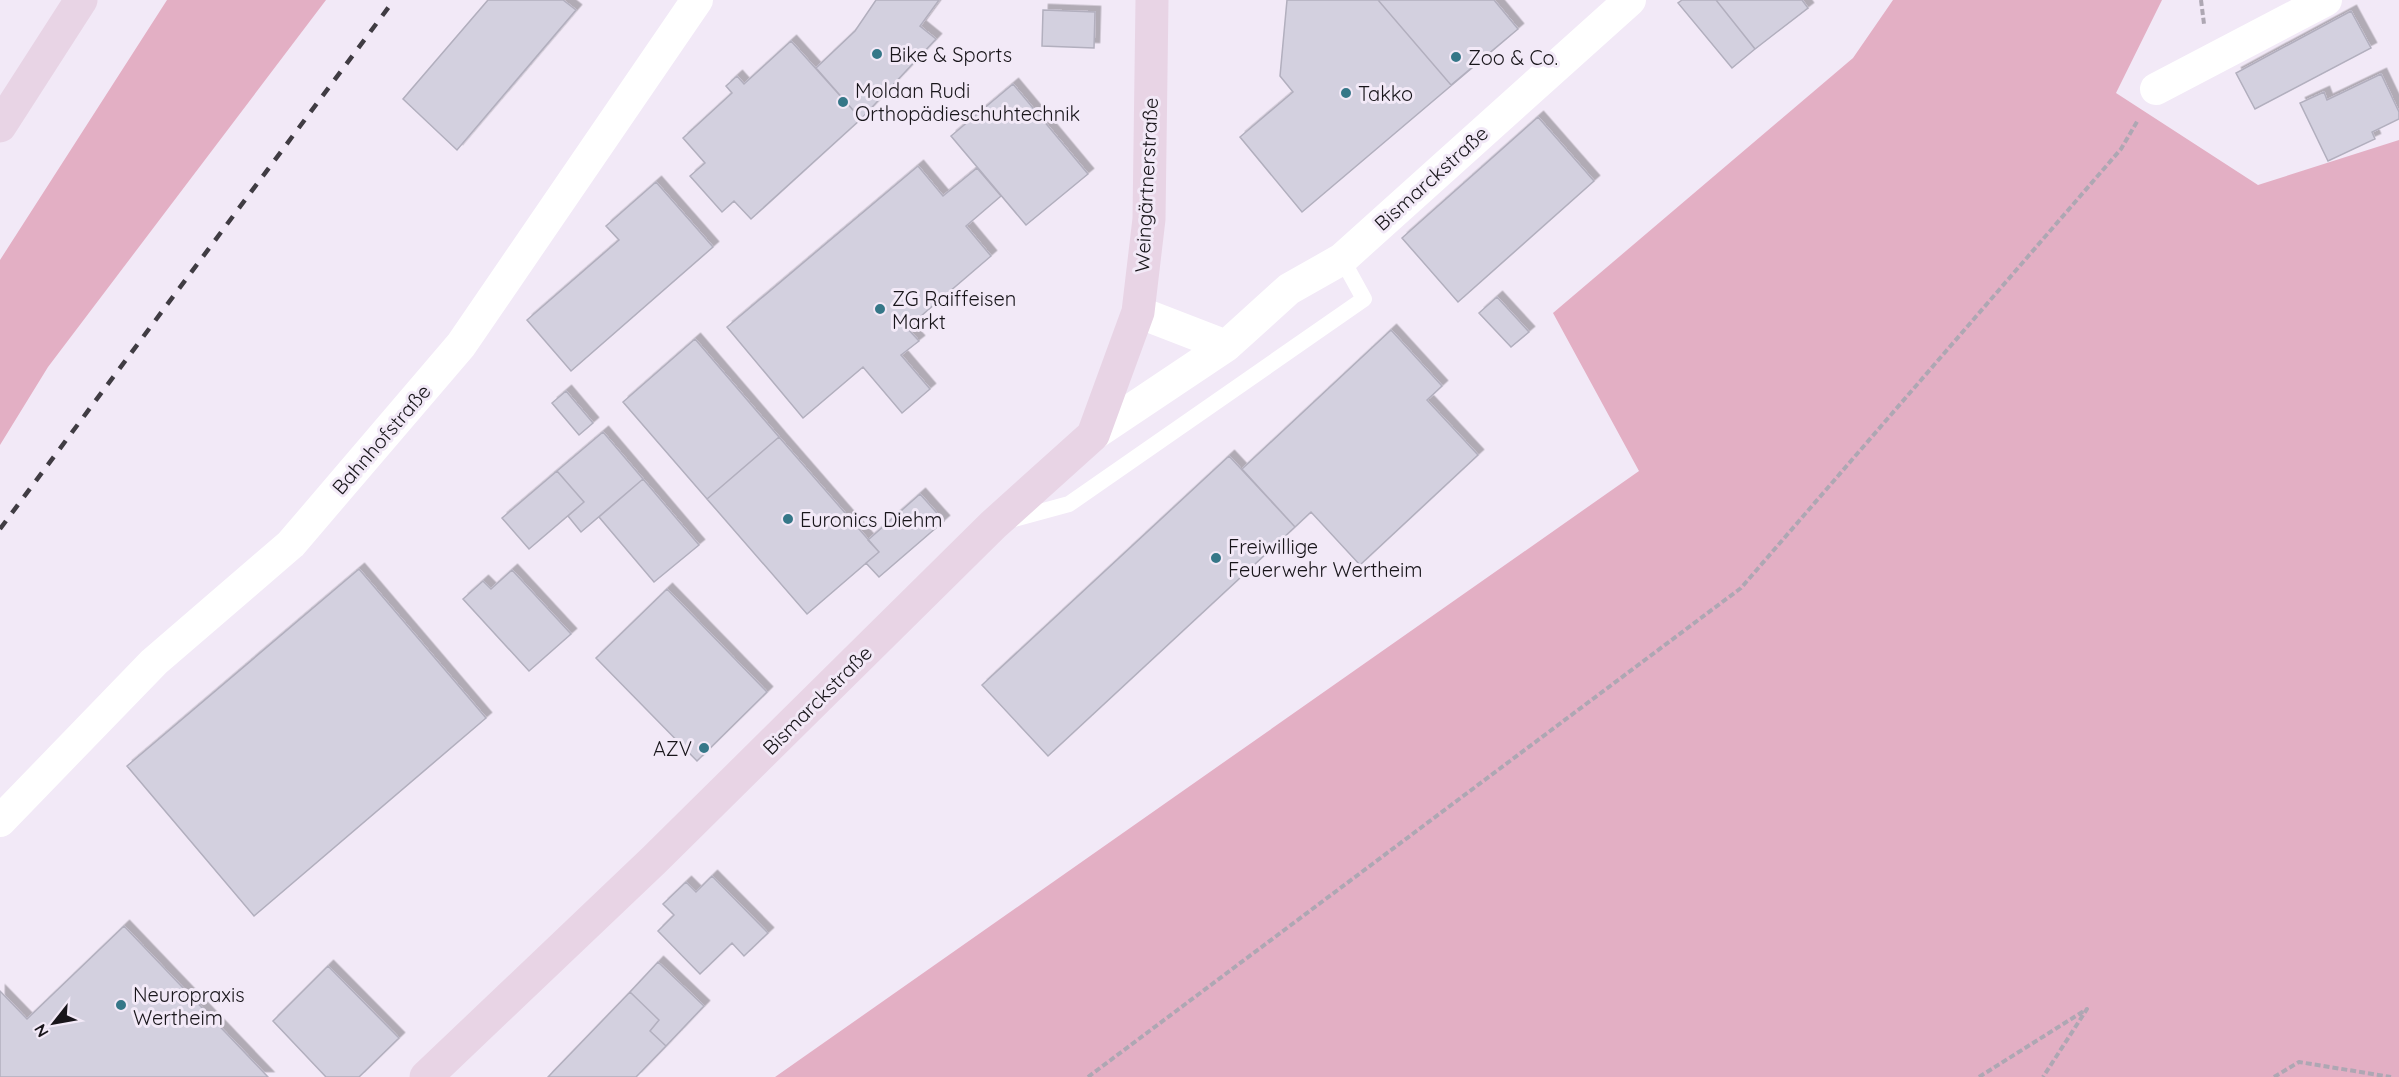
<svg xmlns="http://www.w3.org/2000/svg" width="2399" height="1077" font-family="Quicksand,sans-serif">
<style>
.green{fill:#e3afc4}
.building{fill:#d3d0df;stroke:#b2afbe;stroke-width:1.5;filter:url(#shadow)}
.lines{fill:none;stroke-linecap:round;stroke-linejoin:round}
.path{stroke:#aea7b3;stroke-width:4;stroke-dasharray:6 3;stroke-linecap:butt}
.service{stroke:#fff;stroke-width:16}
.minor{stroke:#fff;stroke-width:32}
.secondary{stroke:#e8d4e5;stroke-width:33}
.rail{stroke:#403c43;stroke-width:4.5;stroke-dasharray:10 10;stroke-linecap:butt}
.poi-dot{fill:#357788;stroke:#f2e9f7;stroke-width:2}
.labels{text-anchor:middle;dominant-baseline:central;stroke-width:6;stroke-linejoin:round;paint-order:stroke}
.poi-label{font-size:20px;fill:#18151a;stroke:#f2e9f7;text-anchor:start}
.street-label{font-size:20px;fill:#18151a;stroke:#f2e9f7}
</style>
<defs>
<filter id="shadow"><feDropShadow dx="5.5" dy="-5.5" stdDeviation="0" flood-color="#0004"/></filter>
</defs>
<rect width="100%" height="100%" fill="#f2e9f7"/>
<path class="green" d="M167,0h159l-278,367 -48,78v-185z
M1893,0h269l-46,93 142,92 141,-45v937h-1624l864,-606 -86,-158 300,-255z"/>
<path class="building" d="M488,0h75l13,10 -119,140 -54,-51z
M876,0h63l-19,26 16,13 -75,80 -45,-51 39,-37z
M1287,0h207l24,29 -216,183 -62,-75 53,-45 -13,-16z
M1378,0h116l24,29 -67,56z
M1682,0h34l39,49 -23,19 -54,-65z
M1716,0h86l6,8 -53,41z
M1043,10l52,2 -1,36 -52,-2z
M2351,11l20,37 -116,61 -19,-36z
M791,41l70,78 -110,100 -17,-18 -12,11 -32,-36 15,-13 -22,-25 49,-45 -6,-7 11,-10 7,8z
M2381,74l18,38v7l-27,13 3,7 -47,22 -28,-58 24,-11 3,8z
M1013,84l75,90 -62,51 -75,-89z
M1538,117l56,64 -136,121 -56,-64z
M918,166l25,30 34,-28 24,28 -35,30 25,30 -84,72 12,13 -18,14 29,34 -28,24 -39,-46 -60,51 -76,-91z
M656,182l57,65 -142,124 -44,-51 92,-80 -13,-14z
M1497,297l32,35 -18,15 -32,-34z
M1391,330l51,56 -15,14 51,55 -118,110 -49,-53 -16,15 -53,-58z
M695,339l84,98 -72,62 -84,-97z
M566,391l27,32 -14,12 -27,-32z
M603,432l40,47 -62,53 -13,-16 16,-14 -27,-31z
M779,437l100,115 -72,62 -100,-115z
M1229,456l66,71 -247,229 -66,-71z
M557,471l27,31 -55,47 -27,-31z
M643,479l56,66 -45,37 -55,-65z
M920,494l24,27 -65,56 -13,-14 13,-11 -11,-12z
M359,569l127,149 -232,198 -127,-150z
M512,570l59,64 -42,37 -66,-72 20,-18 8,8z
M667,589l100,103 -70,69 -101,-103z
M712,876l56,57 -24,23 -12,-13 -32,31 -42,-43 16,-16 -11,-11 23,-22 10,10z
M124,926l144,151h-268v-86l27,28z
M658,962l46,44 -38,40 -16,-15 9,-11 -29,-28z
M328,966l71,72 -40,39h-33l-53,-56z
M630,992l29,28 -9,11 16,15 -30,31h-88z"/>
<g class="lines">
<path class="path" d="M2201,0l3,24
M1088,1077l653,-489 380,-439 17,-29
M1979,1077l108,-68 -44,68
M2274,1077l25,-15 92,15"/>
<path class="service" d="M1007,521l62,-17 295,-205 -22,-40"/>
<path class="minor" d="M2156,89l170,-89
M1138,312l88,34
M1093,435l133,-89 63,-57 53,-30 288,-259
M0,821l154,-159 137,-118 170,-199 236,-345"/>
<path class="secondary" d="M0,126l81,-126
M426,1077l228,-217 339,-335 100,-90 45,-123 11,-93 3,-219"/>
<path class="rail" d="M0,529l394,-529"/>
</g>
<g class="poi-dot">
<circle cx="877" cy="54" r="6"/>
<circle cx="1456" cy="57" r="6"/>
<circle cx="1346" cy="93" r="6"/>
<circle cx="843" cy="102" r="6"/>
<circle cx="880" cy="309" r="6"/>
<circle cx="788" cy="519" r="6"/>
<circle cx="1216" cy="558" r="6"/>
<circle cx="704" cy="748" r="6"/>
<circle cx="121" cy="1005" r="6"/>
</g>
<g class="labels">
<g class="poi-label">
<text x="889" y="54">Bike &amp; Sports</text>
<text x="1468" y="57">Zoo &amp; Co.</text>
<text x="855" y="90">Moldan Rudi<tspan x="855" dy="23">Orthopädieschuhtechnik</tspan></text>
<text x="1358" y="93">Takko</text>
<text x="892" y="298">ZG Raiffeisen<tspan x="892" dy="23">Markt</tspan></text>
<text x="800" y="519">Euronics Diehm</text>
<text x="1228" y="546">Freiwillige<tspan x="1228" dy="23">Feuerwehr Wertheim</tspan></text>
<text x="692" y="748" text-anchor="end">AZV</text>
<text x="133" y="994">Neuropraxis<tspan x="133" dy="23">Wertheim</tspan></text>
</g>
<g class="street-label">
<text transform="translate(1431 178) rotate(-42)">Bismarckstraße</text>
<text transform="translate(1146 185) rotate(-87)">Weingärtnerstraße</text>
<text transform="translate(381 439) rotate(-49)">Bahnhofstraße</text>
<text transform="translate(817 700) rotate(-45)">Bismarckstraße</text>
</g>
</g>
<g transform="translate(54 1023) rotate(239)" stroke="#f2e9f7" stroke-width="4.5" paint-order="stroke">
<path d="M0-4.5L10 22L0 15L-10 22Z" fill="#18151a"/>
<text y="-9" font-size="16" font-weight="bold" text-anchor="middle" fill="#18151a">N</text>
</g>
</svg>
